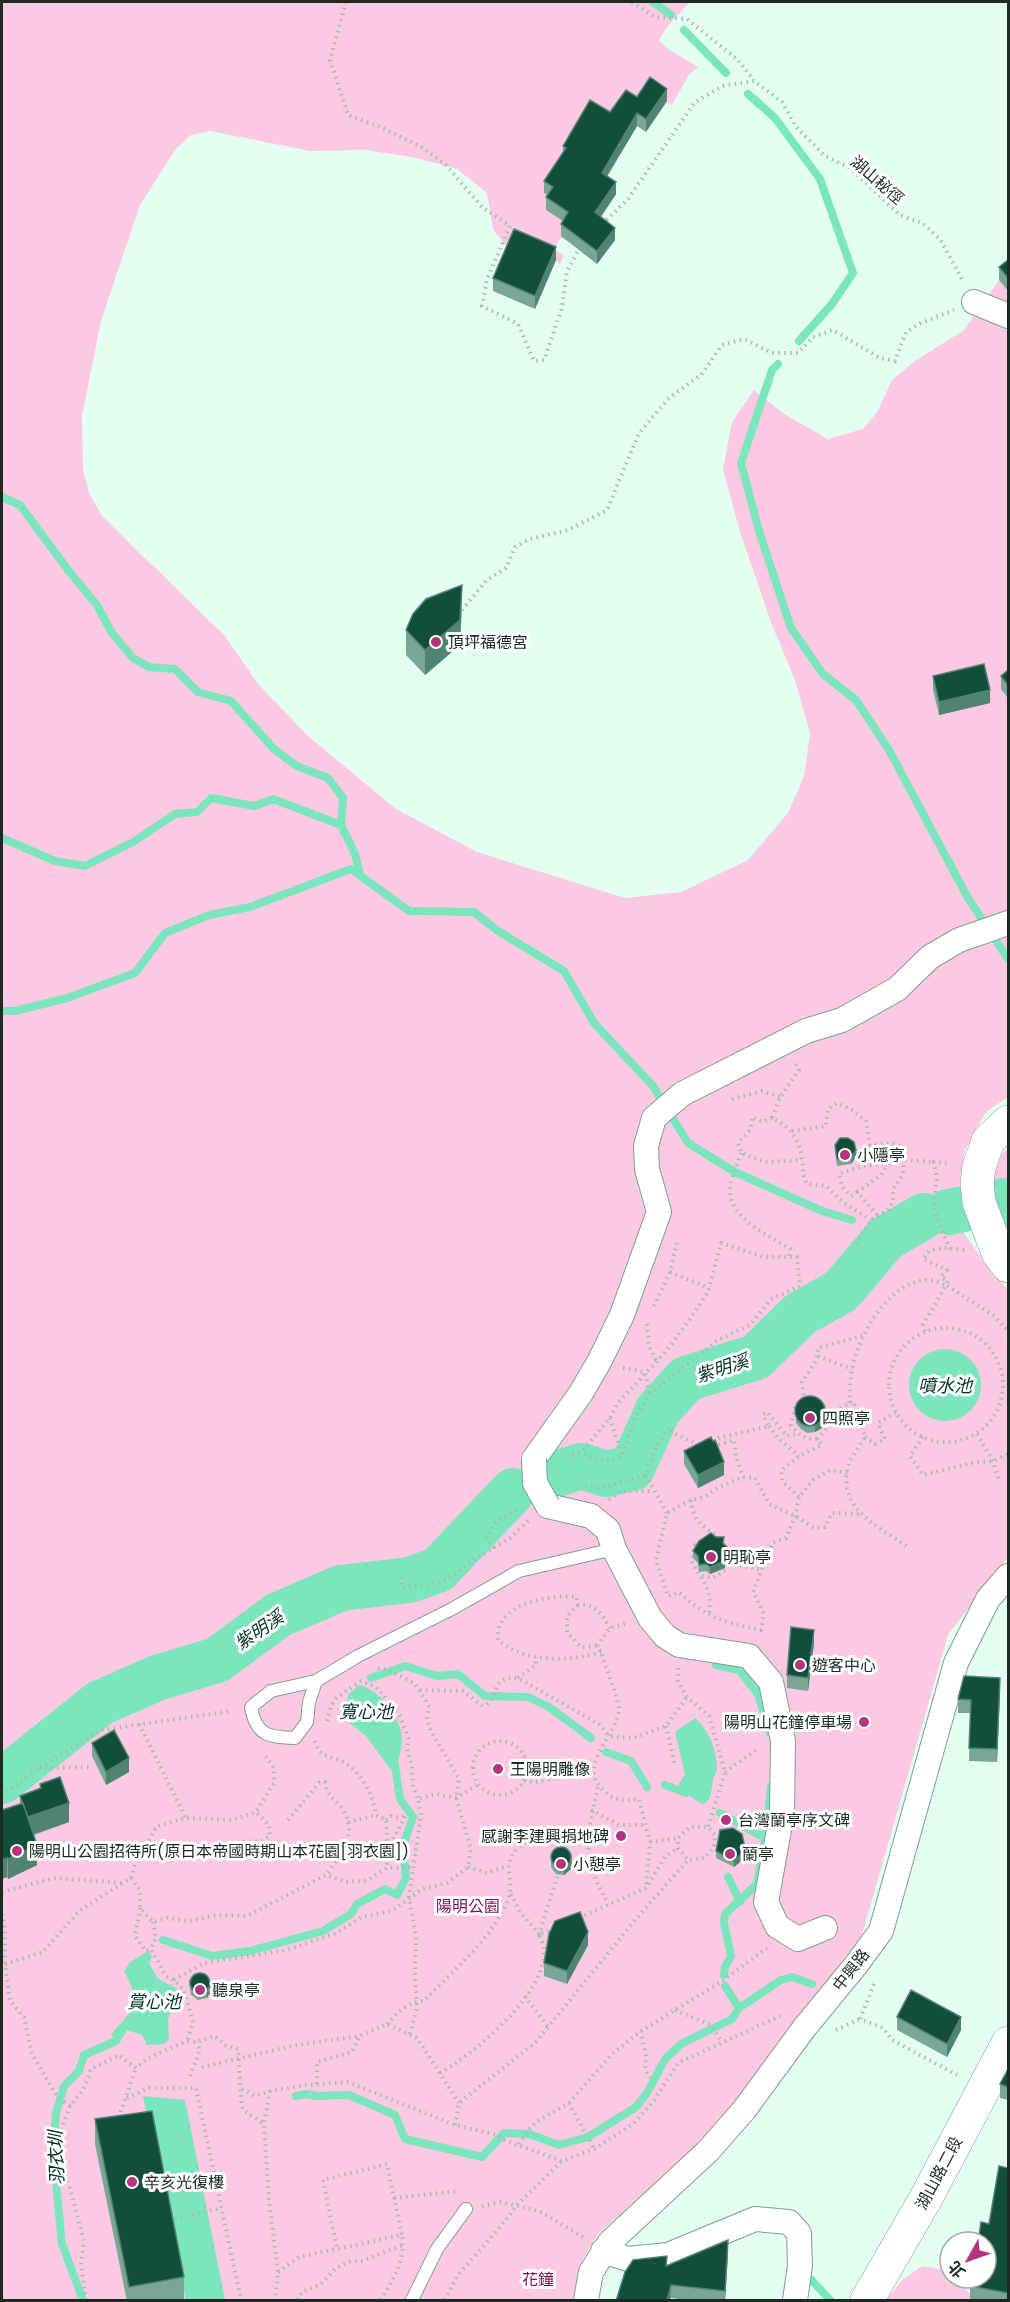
<svg xmlns="http://www.w3.org/2000/svg" width="1010" height="2302" font-family="Poppins,'Noto Sans TC',sans-serif">
<style>
.green{fill:#fdc8e1}
.water{fill:#7be5bd}
.lines{fill:none;stroke-linecap:round;stroke-linejoin:round}
.stream{stroke:#7be5bd;stroke-width:8}
.river{stroke:#7be5bd;stroke-width:46}
.lane-casing{stroke:#7e9f91;stroke-width:14}
.street-casing{stroke:#7e9f91;stroke-width:26}
.secondary-casing{stroke:#7e9f91;stroke-width:34}
.path{stroke:#a4bcb1;stroke-width:4;stroke-dasharray:1.5 4.5;stroke-linecap:butt}
.lane{stroke:#fff;stroke-width:12}
.street{stroke:#fff;stroke-width:24}
.secondary{stroke:#fff;stroke-width:33}
.street-bridge-casing{stroke:#7e9f91;stroke-width:26;stroke-linecap:butt}
.street-bridge{stroke:#fff;stroke-width:24}
.wall{fill:#7aa696}
.shaded-wall{fill:#508372}
.building{fill:#124e3b;stroke:#508372;stroke-width:1.5}
.poi-dot{fill:#b5347f;stroke:#fff;stroke-width:2}
.labels{text-anchor:middle;dominant-baseline:central;stroke-width:6;stroke-linejoin:round;paint-order:stroke}
.street-label{font-size:16px;fill:#1c2a24;stroke:#fff}
.poi-label{font-size:16px;fill:#1c2a24;stroke:#fff;text-anchor:start}
.park-label{font-size:16px;fill:#771250;stroke:#fff}
.water-label{font-size:18px;font-style:italic;fill:#003223;stroke:#fff}
</style>
<rect width="100%" height="100%" fill="#e2fff2"/>
<path class="green" d="M2,2h688l-23,25 -8,13 9,9 30,18 -10,9 -16,29 -22,-15 -19,47 -41,-24 -15,26 -7,-4 -6,10 6,4 -15,50 20,29 -7,12 -5,-2 -7,11 10,6 -4,9 -4,-4 -46,-9 -17,-22 -6,-36 -30,-24 -41,-11 -50,-8 -56,1 -100,-20 -19,4 -16,15 -35,55 -39,116 -19,95 1,53 6,24 13,23 123,120 33,48 49,51 89,74 81,43 148,46 56,-6 67,-32 40,-47 16,-37 6,-43 -15,-53 -23,-55 -32,-93 -17,-63 9,-47 22,-32 30,24 44,25 35,-10 14,-17 15,-32 23,-19 49,-31 35,-50 9,11v806l-22,15 -21,38 -7,44 2,33 22,32 26,31v267l-60,78 -86,300 -150,198 -114,101 -15,25 -6,41h-575z
M1008,1148v100l-15,-35 1,-50z
M922,2266l24,4 4,4v4h4l22,22h-90l16,-20z"/>
<path class="water" d="M909 1385a36 36 0 1 1 72 0a36 36 0 1 1-72 0Z
M359,1685c20,4 42,32 43,53 0,9 -3,19 -5,29l-6,3 -25,-34 -17,-13 -4,-13 3,-15z
M695,1718c13,11 22,32 22,50 0,4 -4,9 -4,13 -2,9 -1,15 -7,22l-4,1 -23,-15v-6l6,-8 -10,-43z
M148,1951l4,5 -3,7 9,16 18,9 3,5 -11,26 1,20 -5,5 -17,1 -5,-10 -15,-5 -7,12 -4,-1 -5,-7c24,-26 31,-30 13,-63l6,-9z
M143,2096l42,4 40,200h-39z"/>
<g class="lines">
<path class="stream" d="M653,2l18,13
M684,30l42,43
M748,94l27,24 45,61 33,94 -21,31 -33,37
M778,364l-6,6 -31,93 18,68 32,97 32,46 33,26 33,50 79,148 40,61
M2,497l18,8 48,65 29,35 15,28 21,25 16,9 26,2 23,23 33,9 43,48 23,17 31,12 15,20 -2,27 14,29 5,21
M2,838l53,23 30,5 48,-24 42,-28 22,-2 14,-14 43,8 19,-7 68,26
M2,1011h13l52,-13 68,-25 30,-40 44,-18 41,-8 101,-38 58,42 65,1 24,19 66,40 30,52 59,63 35,57 47,29 87,39 30,9
M880,1235l6,3
M716,1665l23,5 19,24 12,39
M371,1678l34,-12 32,10 21,-2 27,22 43,1 21,10 42,31
M606,1752l25,9 16,26
M665,1785l21,8
M720,1813l39,22 7,-1 -9,50 -32,30 -1,9 7,33 -6,11 -1,8
M766,1834l5,-48
M728,1877l12,25
M163,1940l49,16 38,-5 73,-20 28,-17 6,-10 28,-15 12,6 9,-17 -3,-32 10,-29 -13,-18 -6,-41
M725,1986l14,22
M296,2096l10,-2 11,2 32,-1 46,20 10,24 77,18 22,-24 25,1 30,11 29,-8 48,-30 11,-14 18,-34 16,-15 51,-25 7,-11 42,-28 11,-3 20,7
M805,2273l25,27
M83,2300l-21,-56 -9,-94 3,-37 8,-27 15,-15 5,-16 32,-14 4,-8"/>
<path class="river" d="M1003,1201l5,2
M949,1212l19,-4
M556,1474l25,-8 25,8 26,-6 26,-58 28,-31 70,-22 44,-43 41,-23 45,-53 38,-22
M2,1781l98,-78 57,-25 60,-18 61,-45 63,-27 68,-8 29,-10 75,-79"/>
<g class="lane-casing">
<path id="lane" d="M316,1681l-7,21 -2,20 -12,16c-26,-1 -39,-2 -44,-31l20,-16 45,-10 42,-25 92,-46 69,-39 95,-22
M412,2300l25,-51 29,-40"/>
</g>
<g class="street-casing">
<path id="street" d="M974,302l34,14
M534,1459l47,-66 19,-33 22,-45 37,-103 -12,-43 -1,-23 8,-28 28,-24 124,-63 36,-11 55,-31 33,-32 29,-17 49,-17
M548,1506l43,10 17,14 6,19 36,69 15,18 14,9 70,11 22,26 12,59 -1,72 -16,89 11,24 21,13 27,-11
M603,2251l25,8 40,-4 87,-36 34,3 10,11 1,33 -5,34
M586,2300l5,-28 19,-30 98,-91 36,-41 61,-83 51,-62 25,-34 75,-268 32,-64 20,-23"/>
</g>
<g class="secondary-casing">
<path id="secondary" d="M1008,1122l-20,19 -9,26 -2,17 2,18 19,51 10,13
M867,2300l59,-102 82,-155"/>
</g>
<path class="path" d="M346,2l-16,58 18,55 30,11 42,20 24,17 38,44 28,19 -23,53 -5,27 36,18 16,37 10,-1 18,-52 5,-37 13,-24
M632,2l23,15 32,2 51,41 16,20
M602,224l26,-25 67,-97 28,-16 31,-5 28,21 14,25 29,29 25,12 50,47 22,8 18,16 23,42
M462,610l24,-29 20,-13 9,-21 15,-8 38,-9 39,-20 32,-77 30,-35 32,-23 21,-30 22,-6 28,14h26l15,-16 20,-7 47,28 15,3 11,-29 15,-9 33,-13
M796,1064l3,6 -19,27 -8,21c18,8 28,22 30,42 2,10 0,15 5,24l19,2 18,17 27,17
M732,1099l30,-8 18,6
M772,1118l-9,4 -11,-5 -1,12 -13,14 3,10 24,9 37,-2
M792,1131l34,-5 2,-17 9,-6 17,8 12,10 4,24 26,-2 9,7 -2,25 -10,14v13l-5,8 -17,10 -18,29
M741,1153c-3,11 -10,24 -11,36 -2,29 40,47 60,60l-1,8
M856,1153l14,-8
M905,1160l29,2
M857,1192l24,-17 7,-12 -25,3 -24,8 3,13 9,9 6,-4 21,24
M950,1249l-17,-41 4,-30 -3,-16 17,2
M670,1272l39,16
M654,1306l16,-34 7,-29
M647,1324l2,22 7,14
M889 1385a57 57 0 1 1 114 0a57 57 0 1 1-114 0Z
M925,1331l-2,-6 23,-40 47,30 15,16
M818,1356l34,13
M623,1368l22,4 5,22
M819,1401l3,2 7,11
M849,1403c1,-11 1,-22 3,-33 6,-34 37,-90 76,-90 6,0 12,3 18,5l2,-4 -7,-4 6,-7 -24,-11 7,-9 14,-2 21,2
M610,1418l12,37
M769,1426l8,11 22,19
M977,1434l16,27 6,19
M865,1437l10,7 10,-5 -7,-16 18,-11
M923,1437l-13,19 13,19 49,-12 21,-2 15,-7
M817,1439c-12,1 -19,-5 -26,-14l5,-21 8,-5 -2,-17 14,-21 2,-13 47,-13
M714,1443l5,-5 50,-12 -6,-11 4,-3 20,24 11,-2
M714,1444l1,2 19,-6 2,17 7,20
M567,1457l15,-6 28,-33 8,-15 49,-53 23,-31 18,-27 13,-49 43,14h33l3,29 -29,13 -21,26 -32,15 -68,54 -15,23 -13,39c-16,9 -26,5 -40,-5
M646,1475l21,38
M585,1487l17,1 44,-13 8,-24 15,-24 7,7 25,12
M799,1497l-16,-15 -2,-11 18,-15 23,-11 -5,-6 11,-11 1,-14 24,-13 12,36c-5,9 -14,20 -17,29 -11,43 31,61 60,81
M609,1500l11,-9h33
M691,1500c2,18 8,25 24,34l-4,4
M701,1542l-6,3 -4,15c11,22 22,27 18,55
M494,1548l-8,-11 8,-13 26,-17
M728,1563l34,7
M702,1576l11,2 13,-8 5,-15 -3,-5
M402,1577v11l38,-6 18,-9 9,-9 43,-26 20,-19
M667,1593l-11,-33 11,-47 24,-13 13,-3 15,-10 24,-10 12,1 14,26 26,12 19,12 11,-1 7,-14 28,1
M669,1596l10,-4c28,27 46,30 82,38l3,-16 -11,-22 19,-49 14,-5 9,-22 4,-19 14,-17 17,-10 18,3
M578,1605l-11,11v16l14,15 16,-1
M625,1624l-15,4 -13,18 4,6c3,11 18,49 18,57 -1,26 -42,55 -17,80 12,12 20,12 37,10l11,43 -4,43
M601,1652c-33,10 -76,11 -103,-12 -4,-36 51,-46 78,-43l2,8c17,-2 24,9 32,23
M678,1668v13l9,16 22,19 16,56 -17,55
M518,1678l18,-13v-8
M420,1690l43,1 20,15c19,-7 4,-30 35,-28l81,46 10,12 24,2 33,-12 21,-29
M327,1721l4,-15 6,-9 24,-16 15,6 24,29 8,22 -1,10 5,19 1,19 5,13
M139,1724l47,94
M666,1726l9,40
M315,1741c4,19 20,14 33,24 16,12 25,31 28,50l10,5 2,30 -1,18
M473 1768a27 27 0 1 1 54 0a27 27 0 1 1-54 0Z
M39,1768l54,-1
M725,1772l34,-24
M524,1781l14,1 55,-13
M2,1796l37,-28 62,-38 131,-19
M591,1810l28,15h27
M288,1820l31,-37 6,-1c2,13 7,15 15,24 20,25 2,49 -14,69
M386,1820l5,-4 9,2 6,-3 -18,34
M348,1822l28,-7
M589,1830c-2,35 3,43 19,74
M650,1842l28,-4
M563,1852l4,-17
M140,1855l53,-11 25,8 22,-10 23,-1 7,-5 -1,-11 -13,-13
M468,1867l19,6 20,-7
M131,1878l4,-15 22,-37 29,-8 47,2 23,-8 18,-29v-15l-11,-15
M2,1892l52,-14 67,5
M511,1894l9,18 19,22 20,-63
M140,1908l-5,28 11,15 5,-2
M2,1914l3,15v35
M579,1918l67,-30 19,-31 13,-9
M153,1922l3,16 -5,11 15,27 8,4 10,10 9,32 -6,19
M174,1980l30,-17 83,-13 49,-17 26,-16 30,-6 30,-22 25,-6 21,-16 3,-18 -15,-51 3,-19 -28,-48 -4,-12 2,-12 -4,-8 -11,-16 -26,-13 -11,-2
M874,1984l-14,35 23,9 9,12 67,36
M525,1996l23,31
M675,2010l36,15 10,16
M387,2024c10,-11 21,-23 37,-23 26,-28 60,-55 78,-89 4,-7 8,-15 8,-22 1,-16 -6,-30 8,-42 19,-15 48,-12 71,-18l9,-44
M836,2030l24,-11
M641,2031l5,25 -1,14 5,8
M410,2034l7,-26 -2,-35 1,-37 -7,-39 12,-82 -3,-16 18,-5 20,4 22,-14
M202,2067l95,-22 63,-9 27,-12 30,14 42,65
M440,2073c35,-20 109,-81 104,-126 -1,-4 -4,-9 -5,-13l17,-6
M190,2076l10,-26 -4,-8
M317,2084v-22l35,-10 8,-16
M242,2089l13,7 15,-5 36,-6 42,-3 107,43 42,10 7,5 58,21 32,-12 39,-25 21,-23 24,-38 104,-48
M270,2091l-6,33 5,76 9,72 -3,28
M127,2098l22,-10h47l45,212
M569,2103l17,32
M70,2106l-13,-10 -25,-42 -8,-37 -14,-16 -5,-37 38,-12 37,-42 51,-32 9,12v18l13,14 14,-4 23,3 26,-6 31,1 79,-41 20,7 20,-1 21,-13 26,-1
M122,2118l-1,-7 15,-43
M455,2125l4,-22 76,-60 100,-123 53,-60 17,-2 9,-11 1,-12 -7,-8h-18l-12,11v10l10,12
M590,2140l4,9
M519,2144l10,-15 10,-9 30,-17 42,-48 30,-24 80,-49 46,-34
M394,2198l64,-7
M482,2206l19,-4 38,9 44,26
M169,2220l52,-12
M278,2272l21,-15 103,-22 -15,-71 -64,16 14,69
M86,2300l-5,-36 3,-22 -13,-51 -9,-25 -2,-33 10,-27 14,-17 7,-20 28,-14 17,13 12,-10 39,-17 9,1 19,-6 10,9 13,4c2,20 1,43 5,61l21,14
M298,2300l4,-8 19,-8 15,-16 15,-7h11l41,-16
M381,2300c12,-21 25,-40 21,-65
M445,2300l13,-25 43,-49 15,-20 46,-45"/>
<use href="#lane" class="lane"/>
<use href="#street" class="street"/>
<use href="#secondary" class="secondary"/>
<g class="street-bridge-casing">
<path id="street-bridge" d="M534,1459l1,24 13,23"/>
</g>
<use href="#street-bridge" class="street-bridge"/>
</g>
<path class="wall" d="M637,97l30,4 -21,31 -9,-6 -30,50 9,18 -15,23 14,23 -18,24 -36,-28v-12l2,-3 -17,-11v-13l2,-2 -4,-2v-12l19,-28v-7l47,-34z
M556,260l-21,49 -42,-18v-13z
M1008,260v31l-9,-11v-13z
M462,610l-2,35 -35,30 -19,-20v-25z
M1008,670v28l-7,-9v-13z
M933,676l57,27 -51,12 -6,-25z
M835,1145l21,12 -5,7 -14,2 -2,-14z
M796,1408l29,13 -3,7 -7,4 -8,1 -6,-4 -5,-6z
M684,1451l40,24 -26,13 -14,-24z
M724,1543l5,12 -4,6v7l-15,6 -4,-3 -7,1 -1,-9 -5,-5v-7z
M814,1643l-6,48 -21,-3v-13z
M1000,1691l-3,71 -28,-1 1,-48h-12v-14z
M92,1743l37,29 -23,13 -14,-29z
M40,1784l29,38 -35,13 3,30 -29,14 -1,-2 -5,2 18,-75v-8l20,-7z
M744,1849l-3,12 -7,6 -18,-9v-7z
M551,1861h21l-1,8 -7,6 -8,-1 -5,-7z
M588,1945l-21,39 -23,-8v-13z
M189,1980l22,11 -4,7 -9,2 -7,-5z
M897,2017l64,13 -14,27 -50,-27z
M1008,2069v31l-8,-2v-14z
M95,2119l89,158v24h-57l-32,-157z
M1008,2168v133h-31l-7,-2v-13l19,-62z
M728,2253l-3,48h-32l-22,-3 -1,3h-54l50,-35z"/>
<path class="shaded-wall" d="M667,89v12l-21,31v-13z
M637,113v13l-35,59v-12z
M616,182v12l-21,31v-13z
M615,228v12l-18,24v-13z
M556,247v13l-21,49v-13z
M462,585l-2,60 -35,30v-25z
M990,690v13l-51,12v-13z
M856,1150v7l-5,7v-7z
M825,1415v6l-3,7 -7,4v-6z
M724,1462v13l-26,13v-13z
M729,1549v6l-4,6v7l-15,6v-7l15,-13z
M814,1630v13l-6,48v-13z
M1000,1678v13l-3,71v-13z
M129,1758v14l-23,13v-13z
M69,1803v19l-41,14v-19z
M744,1843v6l-3,12 -7,6v-6z
M37,1845v20l-29,14v-20z
M572,1854l-1,15 -7,6v-7z
M7,1858v19l-5,2v-19z
M588,1932v13l-21,39v-13z
M211,1985v6l-4,7v-6z
M961,2017v13l-14,27v-13z
M728,2240v13l-3,48v-10z
M671,2285l-1,16h-3z"/>
<path class="building" d="M650,77l17,12 -21,30 -9,-6 -35,60 14,9 -21,30 20,16 -18,23 -36,-27 7,-12 -22,-15 7,-10 -9,-6 22,-33 -3,-2 27,-46 20,12 16,-22 11,7z
M514,229l42,18 -21,49 -42,-18z
M1008,260v18l-9,-11z
M462,585l-2,35 -35,30 -19,-20 7,-16 13,-15z
M984,664l6,26 -51,12 -6,-26z
M1008,670v15l-7,-9z
M840,1138h8l6,4 2,8 -5,7 -14,2 -2,-14z
M795 1411a15 15 0 1 1 30 0a15 15 0 1 1-30 0Z
M711,1437l2,4 2,-1 9,22 -26,13 -14,-24z
M711,1533l5,4h8l-1,6 6,6 -4,5v7l-15,6 -4,-3 -7,1 -1,-9 -5,-5 6,-10z
M791,1627l23,3 -6,48 -21,-3z
M964,1676l36,2 -3,71 -28,-1 2,-48 -13,-1z
M114,1730l15,28 -23,14 -14,-29z
M60,1777l9,26 -41,14 -8,-21 21,-8 -1,-4z
M23,1803l14,42 -29,14 -1,-1 -5,2v-50z
M733,1828l9,6 2,9 -3,11 -7,7 -18,-10 4,-21z
M551 1857a10 10 0 1 1 20 0a10 10 0 1 1-20 0Z
M580,1912l8,20 -21,39 -23,-8 5,-29 6,-13z
M190 1983a10 10 0 1 1 20 0a10 10 0 1 1-20 0Z
M911,1990l50,27 -14,27 -50,-27z
M1008,2069v18l-8,-3z
M152,2111l32,166 -55,10 -34,-168z
M999,2166l9,2v125l-38,-7 1,-8h15v-36h-8l3,-20 8,2z
M728,2240l-3,51 -54,-6 -4,16h-51l9,-29 8,-12 34,-4 -1,10z"/>
<g class="poi-dot">
<circle cx="436" cy="642" r="6"/>
<circle cx="845" cy="1155" r="6"/>
<circle cx="810" cy="1418" r="6"/>
<circle cx="711" cy="1557" r="6"/>
<circle cx="800" cy="1665" r="6"/>
<circle cx="864" cy="1722" r="6"/>
<circle cx="498" cy="1769" r="6"/>
<circle cx="726" cy="1820" r="6"/>
<circle cx="621" cy="1836" r="6"/>
<circle cx="17" cy="1851" r="6"/>
<circle cx="730" cy="1854" r="6"/>
<circle cx="561" cy="1864" r="6"/>
<circle cx="200" cy="1990" r="6"/>
<circle cx="132" cy="2182" r="6"/>
</g>
<g class="labels">
<g class="street-label">
<text transform="translate(877 180) rotate(41)">湖山秘徑</text>
<text transform="translate(851 1970) rotate(-52)">中興路</text>
<text transform="translate(939 2173) rotate(-62)">湖山路二段</text>
</g>
<g class="poi-label">
<text x="448" y="642">頂坪福德宮</text>
<text x="857" y="1155">小隱亭</text>
<text x="822" y="1418">四照亭</text>
<text x="723" y="1557">明恥亭</text>
<text x="812" y="1665">遊客中心</text>
<text x="852" y="1722" text-anchor="end">陽明山花鐘停車場</text>
<text x="510" y="1769">王陽明雕像</text>
<text x="738" y="1820">台灣蘭亭序文碑</text>
<text x="609" y="1836" text-anchor="end">感謝李建興捐地碑</text>
<text x="29" y="1851">陽明山公園招待所(原日本帝國時期山本花園[羽衣園])</text>
<text x="742" y="1854">蘭亭</text>
<text x="573" y="1864">小憇亭</text>
<text x="212" y="1990">聽泉亭</text>
<text x="144" y="2182">辛亥光復樓</text>
</g>
<g class="park-label">
<text x="468" y="1906">陽明公園</text>
<text x="538" y="2279">花鐘</text>
</g>
<g class="water-label">
<text transform="translate(722 1368) rotate(-18)">紫明溪</text>
<text x="945" y="1385">噴水池</text>
<text transform="translate(259 1630) rotate(-34)">紫明溪</text>
<text x="366" y="1711">寬心池</text>
<text x="154" y="2001">賞心池</text>
<text transform="translate(56 2158) rotate(-92)">羽衣圳</text>
</g>
</g>
<rect width="1010" height="2302" fill="none" stroke="#1c2a24" stroke-width="6"/>
<g transform="translate(968 2260) rotate(230)"><circle r="28" fill="#ffffff" stroke="#a4aaa7" stroke-width="1.5"/>
<path d="M0-4.5L10 22L0 15L-10 22Z" fill="#b5347f"/>
<text y="-9" font-size="16" font-weight="bold" text-anchor="middle" fill="#1c2a24">北</text>
</g>
</svg>
